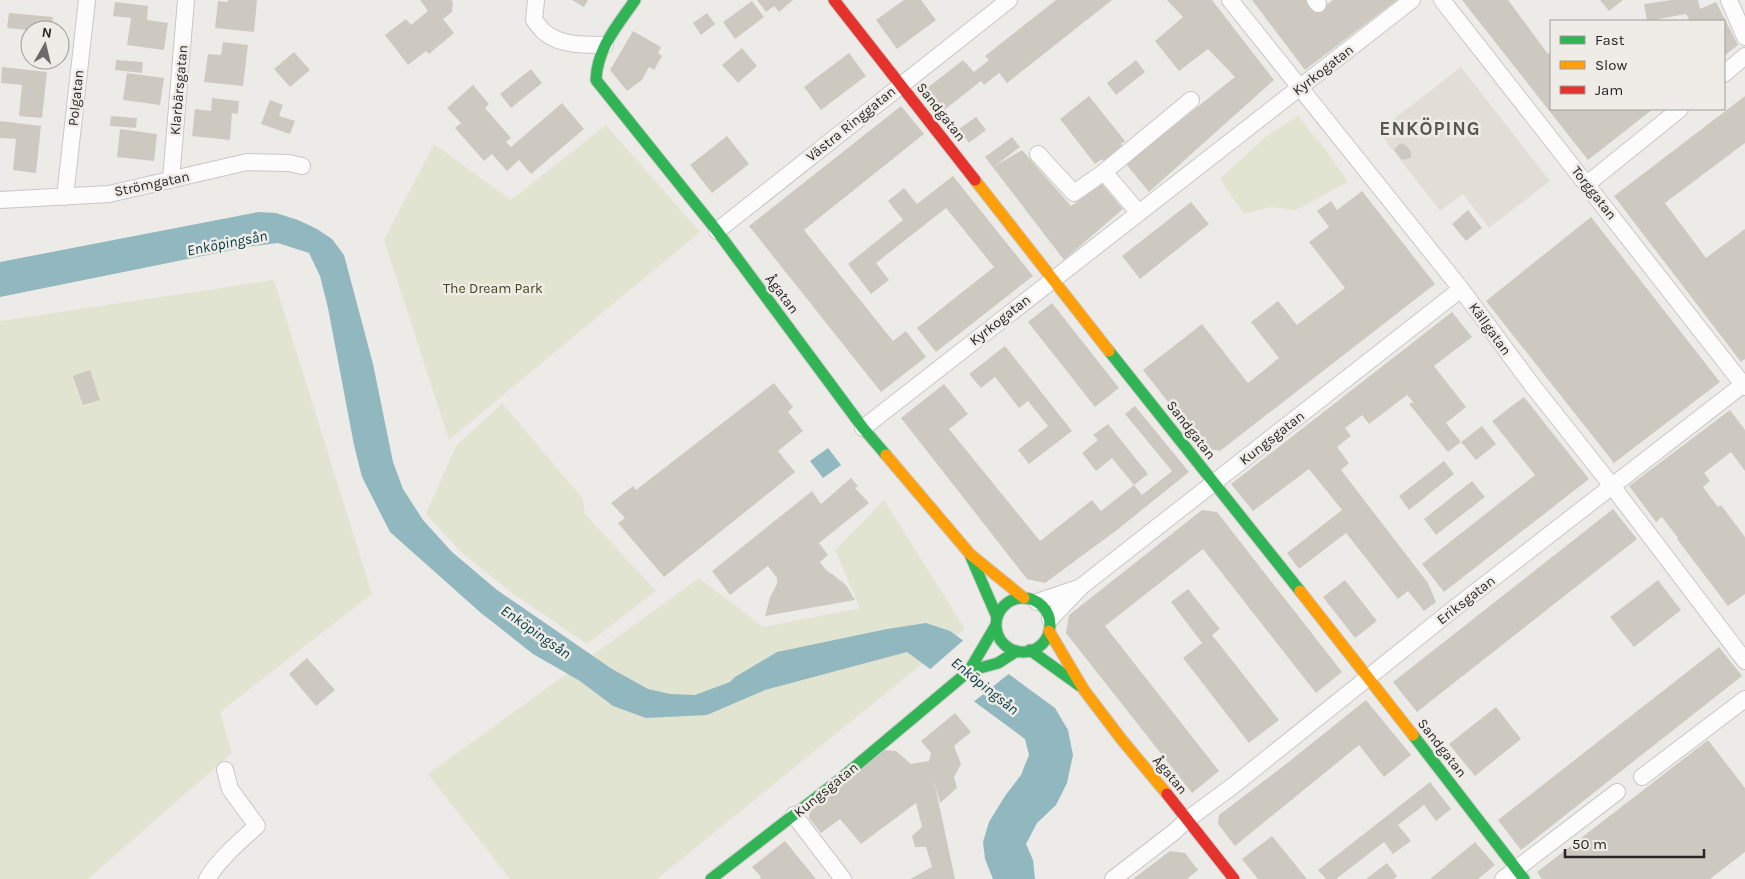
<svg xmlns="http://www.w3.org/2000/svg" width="1745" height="879" font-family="Karla,sans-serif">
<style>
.built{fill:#e2ded7}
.green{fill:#e1e4d0}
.water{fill:#91b7bf}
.pier{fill:#edebe8}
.building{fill:#cec9c0}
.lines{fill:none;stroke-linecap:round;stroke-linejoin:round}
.street-casing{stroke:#c9c7c5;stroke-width:18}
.fast-casing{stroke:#c9c7c5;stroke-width:13}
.slow-casing{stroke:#c9c7c5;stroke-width:13}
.jam-casing{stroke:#c9c7c5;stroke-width:13}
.street{stroke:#fcfcfc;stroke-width:16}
.fast{stroke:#30b455;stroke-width:11}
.slow{stroke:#ff9f0a;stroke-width:11}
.jam{stroke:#e5322d;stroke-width:11}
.labels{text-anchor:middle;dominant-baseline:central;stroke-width:5;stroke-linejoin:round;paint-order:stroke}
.street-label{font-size:14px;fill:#272624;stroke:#efebe6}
.park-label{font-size:14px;fill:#3e4613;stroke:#efebe6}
.water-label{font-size:15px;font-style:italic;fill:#003942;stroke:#efebe6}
.district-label{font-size:19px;font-weight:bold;letter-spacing:1px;fill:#595651;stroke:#efebe6}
</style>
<rect width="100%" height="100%" fill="#edebe8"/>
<path class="built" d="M1461,67l89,114 -61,47 -26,-34 -23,17 -62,-80z"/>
<path class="green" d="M1298,116l30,37 20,29 -52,28 -26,-3 -26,7 -24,-35 44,-41z
M606,125l94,107 -251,208 -65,-200 50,-96 77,56z
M274,280l98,314 -152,118 12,41 -144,126h-88v-558z
M502,403l81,96 2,15 71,77 -69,53 -75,-51 -51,-41 -35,-38 30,-68z
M884,500l81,129 -308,250h-147l-82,-105 271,-196 64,49 97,-19 -25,-58z"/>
<path class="water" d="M258,212l18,1 22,7 19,9 15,10 12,16 29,109 20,98 10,27 20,31 29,32 45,38 115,79 36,20 22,5 25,1 35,-13 5,-5 42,-25 110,-23 39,-6 24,8 105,77 13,22 5,25 -6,28 -11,22 -19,18 -11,21 7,16 2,19h-42l-8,-20 -2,-17 6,-20 16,-26 16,-21 8,-20 -4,-16 -118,-87 -142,38 -58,25 -61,3 -33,-12 -33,-25 -47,-27 -52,-41 -91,-81 -28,-55 -8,-32 -26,-137 -8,-32 -11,-23 -31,-10 -31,4 -247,50v-35z
M828,448l13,17 -18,13 -13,-17z"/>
<path class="pier" d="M966,638l44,35 -38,30 -44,-32z"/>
<path class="building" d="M228,0h29l-3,32 -39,-4 3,-27 10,1z
M420,0h31l2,2 -1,10 -9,7 11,14 -25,21 -3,-3 -18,14 -23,-30 21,-16 5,6 17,-14z
M572,0h16l-4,7z
M757,0h36l-14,12 -5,-6 -8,6z
M904,0h17l15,20 -39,29 -21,-29z
M1056,0h56l-105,83 -8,-10 -15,12 -3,-4 -38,30 -17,-22 37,-29 11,12 15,-12 -4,-4z
M1167,0h45l62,80 -125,112 -23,-28 109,-87 -27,-28 -29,22 -24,-30 28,-24z
M1252,0h54l9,13 18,-13h64l-92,70z
M1462,0h46l40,54 3,-3v58h102l-65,51z
M1600,0h23l-14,11z
M1672,0h26l2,9 16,-7 22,43 -14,11v-35h-34l-4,-7 -39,7 -3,-17z
M752,1l12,16 -29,22 -12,-17z
M115,2l33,4 -1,14 21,3 -4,27 -37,-5 4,-27 -18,-2z
M9,13l44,4 -2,13h-21v30h18v3l-23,-2 3,-31 -21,-2z
M707,13l8,11 -14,11 -8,-12z
M633,31l28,16 -3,6 4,3 -8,14 -5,-3 -7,13 -15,11 -17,-21z
M223,42l25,3 -5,41 -39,-4 4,-28 13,1z
M742,48l15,18 -19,17 -16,-18z
M294,52l16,18 -20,17 -16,-18z
M849,53l17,23 -45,34 -17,-23z
M116,60l27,2 -1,11 -27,-3z
M1136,60l9,12 -29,23 -9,-12z
M2,67l45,5 -5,46 -23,-2 3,-31 -21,-2z
M531,69l11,14 -31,25 -11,-14z
M127,73l37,5 -4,27 -37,-5z
M473,85l16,19 -4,4 26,30 -5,4 5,5 51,-44 22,26 -53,45 -12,-14 -12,11 -15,-17 -8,7 -29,-33 6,-5 -14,-15z
M1089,96l36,45 -4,3 3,6 -17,14 -5,-5 -7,5 -35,-45z
M1745,96v47l-80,60 41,55 39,-29v130l-4,3 -127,-166z
M212,98l27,3 -1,13 -6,-1 -2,27 -38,-4 3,-27 16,2z
M270,100l13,5 -4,11 16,5 -5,13 -29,-10z
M901,106l23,28 -120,96 89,111 13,-10 20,26 -45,35 -132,-166z
M111,116l26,2 -1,10 -26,-2z
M976,117l10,13 -17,13 -10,-14z
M0,121l41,5 -5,47 -23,-3 3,-31 -16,-1z
M120,129l37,5 -3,27 -37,-4z
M727,136l22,28 -37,29 -22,-28z
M1012,137l8,10 -25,19 27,-16 49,56 31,-22 21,25 -59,51 -79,-103z
M1400,143l6,2 5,7v6l-9,2 -8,-10z
M953,176l80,100 -97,76 -19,-24 77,-61 -48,-59 -70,55 13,17 -18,14 -23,-30 55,-44 -15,-19 16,-13 13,16z
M1362,191l73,93 -215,167 -16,-3 -61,-78 59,-46 46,59 31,-25 -28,-36 27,-21 19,24 48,-37 -36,-46 20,-15 -12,-16 14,-10 6,9z
M1191,202l18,22 -69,55 -18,-23z
M1468,210l14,18 -16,13 -14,-17z
M1591,217l129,165 -106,81 -128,-162z
M1052,303l67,85 -24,19 -67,-85z
M1452,312l20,25 -38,29 32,41 -20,16 15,19 -13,10 -39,-48 4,-2 -6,-7 -38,29 -7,-9 -17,13 6,8 -14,11 12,16 -8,7 87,113 8,19 -12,9 -16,-20 -10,8 -52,-66 -47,36 -12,-16 55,-43 -33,-41 -56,42 -22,-27z
M1005,346l67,85 -43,33 -11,-14 30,-24 -20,-25 -9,7 -24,-31 -14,11 -12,-14z
M90,370l10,30 -17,5 -10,-29z
M774,383l19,24 -5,5 15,19 -25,20 17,21 -131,105 -46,-54 7,-5 -14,-15 22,-17 3,4z
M944,384l24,30 -19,15 91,112 52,-41 9,11 33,-26 8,10 30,-24 -47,-57 10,-8 54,66 -72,58 -72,53 -18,-4 -126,-161z
M1524,397l65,82 -145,113 -22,-28 113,-89 -43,-54z
M1730,410l15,20v41l-14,-19 -27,21 6,8 -7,6 15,20 3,-2 24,32v57l-17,12 -51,-67 1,-1 -16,-21 -6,5 -27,-36z
M1108,424l40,50 -14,11 -22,-27 -16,13 -14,-18 16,-13 -5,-5z
M1482,426l14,18 -20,16 -15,-18z
M1444,461l10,13 -45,36 -10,-14z
M851,478l7,8 -3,2 14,15 -50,40 9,12 -8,7 7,9 5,3 14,11 9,15 -90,16 5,-19 7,-13v-6l-9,-12 -38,29 -18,-24 100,-80 9,13z
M1472,481l13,16 -49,38 -12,-16z
M1613,509l24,30 -220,173 -24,-30z
M1202,510l15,2 125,160 -26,21 -113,-144 -98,77 114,145 -27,22 -126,-160 3,-18z
M1345,580l32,41 -22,17 -32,-41z
M1658,580l23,30 -47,37 -24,-30z
M1188,589l32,40 -8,6 67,85 -30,23 -66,-85 19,-15 -31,-41z
M1719,647l23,29 -221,174 -23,-30z
M307,658l28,32 -19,16 -27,-32z
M1366,700l45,55 -27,22 -25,-32 -124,101 -17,-22 1,-9 67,-51z
M1496,707l25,32 -46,37 -26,-32z
M955,713l16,19 -17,14 7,18 -7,13 3,11 -17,15 -6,-22 21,98h-45l22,-12 -6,-20h-11l-3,-11 10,-9 -6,-24 -55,41 -21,-25 -19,14 -12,-15 1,-8 74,-60 12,1 15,13 18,-3 2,-8 -10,-12z
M1708,740l37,48v64l-35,27h-168l-5,-7z
M1430,782l21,27 -15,12 -12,-16 -26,20 13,16 -18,13 -9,-12 -48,37h-10l-8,-9z
M1272,836l35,43h-49l-16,-20z
M785,841l31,38h-57l2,-2 -9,-10z
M1475,842l20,23 -17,14h-48z
M1170,851l15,2 13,17 -11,9h-54z
M1387,863l10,13 -3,3h-28z"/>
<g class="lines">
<g class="street-casing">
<path id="street" d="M536,0l-2,20c3,4 7,9 10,12 17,14 41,13 61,13
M1230,0l231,289 71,96 80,101 133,175
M1315,0l3,4
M1442,0l303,387
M1729,0l16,37
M1724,74l21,-18
M1038,154l36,39 30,-21
M171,180l15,-180
M1587,184l93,-75
M65,197l22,-197
M0,200l109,-6 138,-32 42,1 13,3
M1139,213l-35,-41 87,-72
M717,231l292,-231
M863,428l549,-428
M1037,602l41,-14
M1050,619l32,-33 379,-297
M1642,777l103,-78
M794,815l49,64
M207,879c13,-21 32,-37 50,-53l-27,-37 -5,-19
M1113,879l61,-47 14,-13 46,-34 217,-174 294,-228
M1503,879l114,-87"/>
</g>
<g class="fast-casing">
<path id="fast" d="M635,0c-17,25 -38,48 -39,80l121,151 146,197 23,27
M1109,351l191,240
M971,557l26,60
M996 625a27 27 0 1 1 54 0a27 27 0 1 1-54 0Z
M1030,650l50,36
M969,671l29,-8 19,-12
M1413,735l111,144
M711,879l128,-99 130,-109 27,-46"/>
</g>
<g class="slow-casing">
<path id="slow" d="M975,180l134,171
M886,455l84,99 54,44
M1300,591l113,144
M1049,631l35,59 38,50 45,54"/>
</g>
<g class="jam-casing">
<path id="jam" d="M834,0l141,180
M1167,794l67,85"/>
</g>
<use href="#street" class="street"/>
<use href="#fast" class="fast"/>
<use href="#slow" class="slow"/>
<use href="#jam" class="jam"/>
</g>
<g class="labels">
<g class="street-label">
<text transform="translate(1323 70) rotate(-38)">Kyrkogatan</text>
<text transform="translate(179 90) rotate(-85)">Klarbärsgatan</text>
<text transform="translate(76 98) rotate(-84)">Polgatan</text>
<text transform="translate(941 112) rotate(52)">Sandgatan</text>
<text transform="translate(851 124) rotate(-39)">Västra Ringgatan</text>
<text transform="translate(152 184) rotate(-12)">Strömgatan</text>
<text transform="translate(1594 193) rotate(52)">Torggatan</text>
<text transform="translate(782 294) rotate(53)">Ågatan</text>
<text transform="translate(1000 320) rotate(-38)">Kyrkogatan</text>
<text transform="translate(1490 329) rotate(54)">Källgatan</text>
<text transform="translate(1191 430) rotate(52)">Sandgatan</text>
<text transform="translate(1272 438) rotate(-38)">Kungsgatan</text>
<text transform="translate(1466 600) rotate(-38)">Eriksgatan</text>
<text transform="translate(1442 748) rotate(52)">Sandgatan</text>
<text transform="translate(1170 775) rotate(50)">Ågatan</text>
<text transform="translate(826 790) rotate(-39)">Kungsgatan</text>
</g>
<g class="park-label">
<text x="493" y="288">The Dream Park</text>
</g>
<g class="water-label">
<text transform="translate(227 243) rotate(-11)">Enköpingsån</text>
<text transform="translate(536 632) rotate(35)">Enköpingsån</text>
<text transform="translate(985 686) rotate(39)">Enköpingsån</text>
</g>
<g class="district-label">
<text x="1430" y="129">ENKÖPING</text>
</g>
</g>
<rect x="1550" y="20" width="175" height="90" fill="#efebe6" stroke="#9f9c98"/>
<rect x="1560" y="36" width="25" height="8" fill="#30b455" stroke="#9f9c98"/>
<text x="1595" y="45" font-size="15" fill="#272624">Fast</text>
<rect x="1560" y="61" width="25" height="8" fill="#ff9f0a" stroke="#9f9c98"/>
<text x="1595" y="70" font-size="15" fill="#272624">Slow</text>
<rect x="1560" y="86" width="25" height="8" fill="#e5322d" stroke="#9f9c98"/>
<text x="1595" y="95" font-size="15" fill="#272624">Jam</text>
<g transform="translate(45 45) rotate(8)"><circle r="24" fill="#efebe6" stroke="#9f9c98"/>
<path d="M0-4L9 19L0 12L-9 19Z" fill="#6c6b69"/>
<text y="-8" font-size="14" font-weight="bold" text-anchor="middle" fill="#272624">N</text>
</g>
<path d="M1565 849v8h139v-8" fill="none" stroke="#272624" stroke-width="2.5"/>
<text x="1572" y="849" font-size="15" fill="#272624" stroke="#efebe6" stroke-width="4" paint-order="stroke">50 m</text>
</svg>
